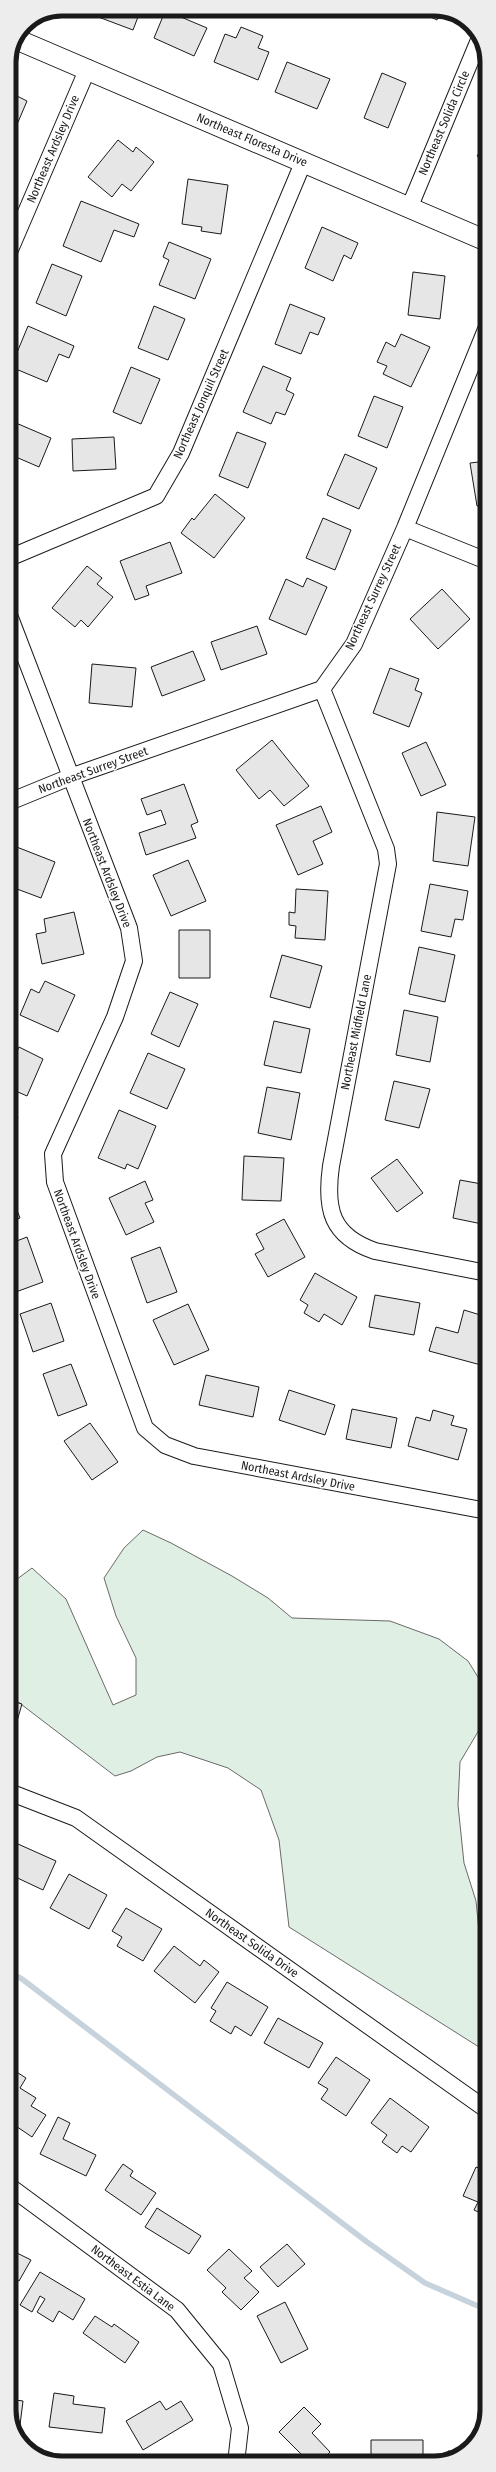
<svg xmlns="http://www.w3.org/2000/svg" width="496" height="2472" font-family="'Fira Sans Condensed',sans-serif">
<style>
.green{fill:#e0efe3;stroke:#6a6a6a}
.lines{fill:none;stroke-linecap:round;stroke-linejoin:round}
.stream{stroke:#c6d2dc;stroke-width:5.5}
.building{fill:#e6e6e6;stroke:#1a1a1a}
.minor-casing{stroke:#1a1a1a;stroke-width:18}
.tertiary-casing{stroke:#1a1a1a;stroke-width:22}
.minor{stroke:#fff;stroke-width:16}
.tertiary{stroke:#fff;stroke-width:20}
.labels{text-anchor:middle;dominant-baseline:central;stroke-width:3;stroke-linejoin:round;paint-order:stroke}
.street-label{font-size:12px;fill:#1a1a1a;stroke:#fff}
.rim{fill:none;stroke:#1a1a1a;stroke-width:5}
</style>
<rect width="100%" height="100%" fill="#fff"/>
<path class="green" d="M143,1530l28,13 61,33 36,22 24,20 98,3 49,18 29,22 18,29 -1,30 -25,42 -2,43 6,58 12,38 4,40 7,13v119l-8,-26 -190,-120 -10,-87 -18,-50 -33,-22 -48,-16 -23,5 -26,14 -16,5 -106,-81v-110l23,-17 34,31 47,106 23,-10v-37l-20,-42 -12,-38 20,-30z"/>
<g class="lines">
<path class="stream" d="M9,1972l13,7 345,263 58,41 62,27"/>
</g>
<path class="building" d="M95,9h46l-8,21 -40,-15z
M166,9h18l-3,8 26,11 -13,28 -40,-18z
M413,9h27l1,1 -4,10z
M241,27l22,9 -5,12 11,4 -11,28 -44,-18 11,-28 11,4z
M287,62l43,17 -13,30 -42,-17z
M382,73l24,10 -18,45 -24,-10z
M9,92l18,9 -17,40 -1,-1z
M118,140l15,12 3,-5 18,15 -23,29 -9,-7 -10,13 -24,-20z
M487,142v20l-10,-6z
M188,179l40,6 -7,49 -20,-3 1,-4 -20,-3z
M81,201l58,23 -5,13 -20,-7 -13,32 -38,-16z
M322,227l36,16 -7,16 -7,-4 -11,26 -28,-13z
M169,242l42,17 -16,40 -36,-14 10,-25 -6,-3z
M52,264l30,12 -16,40 -30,-13z
M413,272l32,4 -5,43 -32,-4z
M290,304l35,14 -7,17 -8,-3 -9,22 -26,-10z
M154,306l31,13 -17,41 -30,-12z
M28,326l46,20 -5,12 -10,-4 -12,28 -36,-15z
M401,334l29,13 -19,40 -28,-13 4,-8 -10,-4 9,-20 9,5z
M263,366l28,12 -5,12 8,4 -9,21 -9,-3 -5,12 -28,-12z
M131,367l29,12 -19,45 -28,-12z
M374,396l29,11 -16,41 -29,-12z
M9,420l42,18 -12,29 -30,-13z
M237,432l29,11 -18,45 -29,-12z
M114,437l2,32 -43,2 -1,-32z
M345,454l32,14 -18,41 -32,-14z
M487,461v44l-10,1 -7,-43z
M215,494l30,24 -31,40 -33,-25 11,-15 2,2z
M323,518l28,12 -16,40 -29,-12z
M170,542l12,31 -36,13 3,9 -14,5 -15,-39z
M87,566l15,12 -5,6 16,13 -25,30 -7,-7 -6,7 -23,-19z
M307,578l20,9 -21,48 -37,-16 17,-40 17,8z
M442,589l28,30 -32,30 -28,-30z
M257,626l10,28 -46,16 -10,-28z
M193,651l12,29 -43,16 -11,-29z
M92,664l44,4 -4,39 -43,-4z
M390,668l29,11 -4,11 7,3 -13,34 -36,-14z
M272,740l37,46 -25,20 -14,-16 -11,9 -23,-29z
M9,742l7,17 -7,3z
M426,742l20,43 -25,11 -19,-43z
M184,784l14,38 -7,3 5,13 -50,17 -7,-22 27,-9 -5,-14 -14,5 -6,-16z
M321,806l11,26 -19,9 10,23 -25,11 -22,-50z
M437,812l38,5 -7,49 -35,-5z
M9,844l46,18 -14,36 -32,-12z
M188,860l18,41 -35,15 -18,-41z
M430,884l38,7 -5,29 -8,-1 -4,18 -30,-6z
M296,889l32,2 -3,49 -30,-2 1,-12 -7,-1v-13l6,1z
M74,912l10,42 -42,10 -6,-30 10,-2 -2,-13z
M179,930h31v48h-31z
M419,947l36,8 -10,47 -36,-8z
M282,955l40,11 -12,42 -40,-11z
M45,981l30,14 -17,37 -38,-17 11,-26 8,4z
M170,992l28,12 -19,43 -28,-13z
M404,1010l34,7 -8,45 -34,-7z
M274,1021l36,8 -9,44 -37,-8z
M19,1047l24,12 -16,37 -18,-8v-20z
M148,1053l37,16 -18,40 -37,-16z
M394,1081l36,8 -11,39 -34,-8z
M267,1087l33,6 -9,47 -33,-7z
M119,1110l37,16 -18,43 -11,-5 -2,5 -27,-11z
M9,1113l9,4 -9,23z
M485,1119l2,1v24l-7,-1z
M244,1156l40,2 -3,43 -39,-1z
M397,1159l26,34 -26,19 -26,-34z
M460,1180l27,5v40l-34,-7z
M145,1181l8,19 -8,3 9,19 -28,13 -17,-37z
M9,1189l11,29 -11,4z
M284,1219l21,38 -37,20 -13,-23 9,-5 -8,-15z
M27,1237l16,45 -30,11 -4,-11v-38z
M160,1247l17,45 -30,11 -16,-45z
M315,1273l42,24 -15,28 -18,-11 -5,8 -15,-9 4,-8 -8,-5z
M375,1295l45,8 -6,32 -45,-8z
M51,1303l13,38 -31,11 -13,-38z
M188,1304l21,46 -35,15 -21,-45z
M464,1310l23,7v29l-6,19 -52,-14 7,-24 22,6z
M71,1364l16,41 -29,11 -15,-42z
M206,1375l53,12 -6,30 -54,-12z
M289,1390l46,15 -10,30 -46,-15z
M352,1409l45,9 -6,30 -45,-9z
M433,1410l21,6 -3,9 16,4 -9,31 -50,-14 8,-29 14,4z
M90,1423l28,39 -26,18 -28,-39z
M9,1688l6,2 -3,11 10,3 -10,34 -3,-1z
M9,1840l47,21 -13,29 -34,-16z
M69,1874l38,21 -18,34 -39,-21z
M126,1908l36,21 -19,32 -26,-15 5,-9 -10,-6z
M174,1946l26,20 4,-6 15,12 -24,31 -41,-32z
M227,1982l41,25 -17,29 -16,-10 -4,8 -21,-13 6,-10 -5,-3z
M278,2018l45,25 -14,25 -45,-25z
M336,2057l34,23 -24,36 -25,-17 7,-10 -10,-6z
M15,2071l11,7 -6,10 16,10 -5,8 15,9 -14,22 -22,-15 4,-5 -5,-3v-35z
M390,2098l39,29 -18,25 -9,-6 -5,7 -15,-11 5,-7 -16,-12z
M58,2117l12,6 -7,16 33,16 -10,21 -46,-22z
M123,2164l10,7 -3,5 26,17 -15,22 -36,-25z
M476,2167l11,4v45l-13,-6 4,-8 -15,-6z
M157,2208l44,28 -12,18 -44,-27z
M287,2244l18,20 -27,23 -18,-20z
M9,2249l22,11 -12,21 -10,-5z
M229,2249l23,22 -8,7 15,14 -18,18 -19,-18 4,-4 -19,-18z
M40,2272l45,27 -12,21 -14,-9 -6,11 -16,-10 8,-13 -5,-3 -8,16 -12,-7z
M285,2302l23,47 -27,14 -24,-47z
M95,2316l17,11 2,-3 25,18 -14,21 -42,-30z
M54,2393l20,3 -1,8 32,4 -3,25 -53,-6z
M9,2399l14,2 -3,24h-7l-4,-8z
M160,2401l6,9 15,-9 12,19 -50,30 -17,-29z
M304,2407l17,17 -9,9 18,19 -10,11h-10l-31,-31z
M371,2440h52v23h-52z
M448,2451l13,1 -13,7z"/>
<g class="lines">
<g class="minor-casing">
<path id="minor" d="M410,206l69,-166
M9,252l79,-184
M405,528l82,33
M9,558l147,-62 25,-43 122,-290
M9,615l120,313 5,33 -19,56 -62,137 2,28 90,246 20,17 29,11 293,55
M322,689l64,160 2,15 -57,302c-6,43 0,70 44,85l112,22
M9,802l61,-25 252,-88 32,-45 51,-116 82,-201
M9,1792l67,26 411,292
M9,2186l168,124 44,54 19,64 -4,35"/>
</g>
<g class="tertiary-casing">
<path id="tertiary" d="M18,40l469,201"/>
</g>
<use href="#minor" class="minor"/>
<use href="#tertiary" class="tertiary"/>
</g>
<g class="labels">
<g class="street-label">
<text transform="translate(444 123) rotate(-67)">Northeast Solida Circle</text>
<text transform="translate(252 140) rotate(23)">Northeast Floresta Drive</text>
<text transform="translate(53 149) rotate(-67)">Northeast Ardsley Drive</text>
<text transform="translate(201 404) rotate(-66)">Northeast Jonquil Street</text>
<text transform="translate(373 597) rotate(-65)">Northeast Surrey Street</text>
<text transform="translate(93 770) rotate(-20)">Northeast Surrey Street</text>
<text transform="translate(107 873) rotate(69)">Northeast Ardsley Drive</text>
<text transform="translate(356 1032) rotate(-79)">Northeast Midfield Lane</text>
<text transform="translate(77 1244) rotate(70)">Northeast Ardsley Drive</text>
<text transform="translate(298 1476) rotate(11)">Northeast Ardsley Drive</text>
<text transform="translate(252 1943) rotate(35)">Northeast Solida Drive</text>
<text transform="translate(133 2278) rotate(37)">Northeast Estia Lane</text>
</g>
</g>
<path d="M0 0H496V2472H0ZM62 16H434A46 46 0 0 1 480 62V2410A46 46 0 0 1 434 2456H62A46 46 0 0 1 16 2410V62A46 46 0 0 1 62 16Z" fill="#ededed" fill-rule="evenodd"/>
<path class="rim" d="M62 16H434A46 46 0 0 1 480 62V2410A46 46 0 0 1 434 2456H62A46 46 0 0 1 16 2410V62A46 46 0 0 1 62 16Z"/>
</svg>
